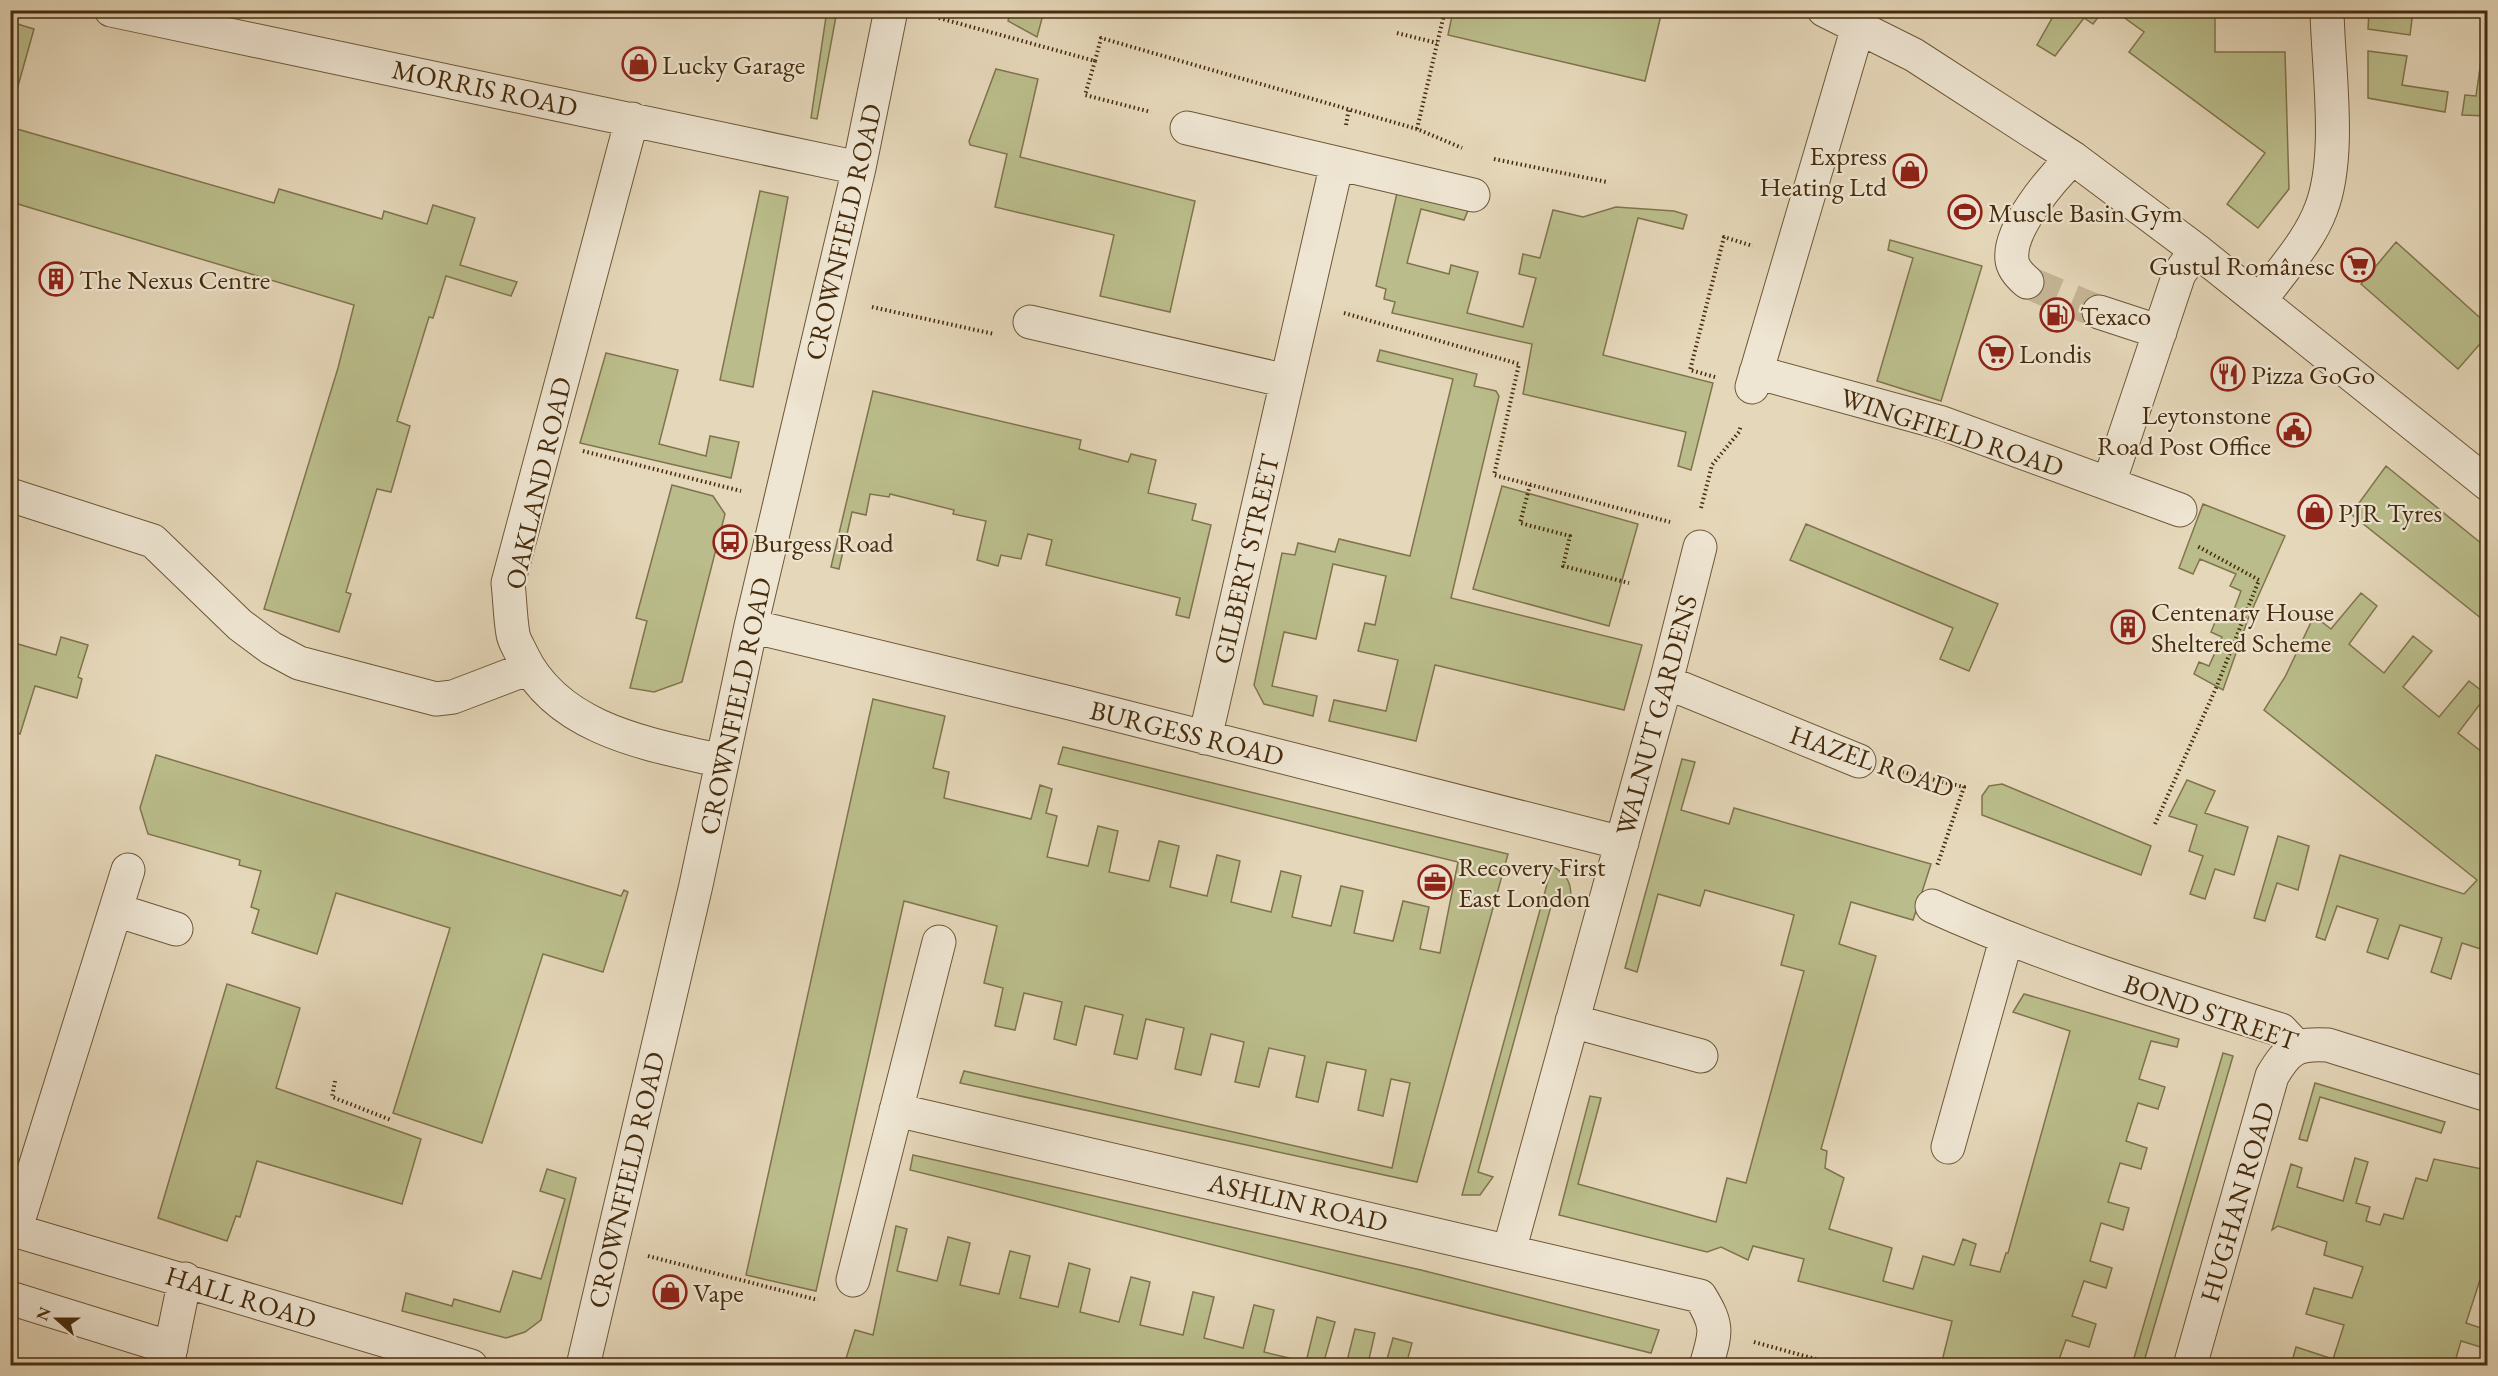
<svg xmlns="http://www.w3.org/2000/svg" width="2498" height="1376" font-family="'EB Garamond',serif">
<style>
.green{fill:#babd8b;stroke:#80744c;stroke-width:1.5}
.lines{fill:none;stroke-linecap:round;stroke-linejoin:round}
.minor-tunnel{stroke:#c5b596;stroke-width:33;stroke-dasharray:33 16;stroke-linecap:butt}
.minor-casing{stroke:#6e5737;stroke-width:35}
.path{stroke:#472c0c;stroke-width:4;stroke-dasharray:1.5 3;stroke-linecap:butt}
.minor{stroke:#eee5d2;stroke-width:33}
.labels{text-anchor:middle;dominant-baseline:central;stroke-width:4.5;stroke-linejoin:round;paint-order:stroke}
.poi-label{font-size:27px;fill:#472c0c;stroke:#eee5d2;text-anchor:start}
.street-label{font-size:27px;fill:#472c0c;stroke:#eee5d2}
</style>
<rect width="100%" height="100%" fill="#e5d7b9"/>
<filter id="stains"><feTurbulence type="fractalNoise" baseFrequency=".00333" numOctaves="4"/><feColorMatrix values="0 0 0 0 .2 0 0 0 0 .09 0 0 0 0 .02 0 0 0 .5 -.17"/></filter>
<radialGradient id="worn" r=".72"><stop offset=".6" stop-color="#630" stop-opacity="0"/><stop offset="1" stop-color="#630" stop-opacity=".3"/></radialGradient>
<path class="green" d="M827,10l10,1 -20,108 -6,-1z
M1011,11h33l-7,26 -29,-16z
M1453,11v-1l209,1 -17,70 -197,-46z
M2056,11v-1l47,1 -10,13 -9,-6 -29,38 -18,-11z
M2115,11h100v41h70l4,137 -31,39 -31,-24 38,-51 -136,-101 15,-20z
M2369,11h44l-3,24 -42,-6z
M2487,19v97l-25,-1 3,-20 11,1z
M11,22l23,7 -23,82 -1,-89z
M2368,51l39,5 -5,29 46,7 -3,20 -77,-14z
M996,69l42,10 -18,78 175,44 -25,111 -70,-16 14,-61 -119,-28 12,-53 -37,-9 -1,-4z
M10,127l264,76 5,-14 103,30 2,-8 43,13 6,-19 42,13 -15,47 57,17 -6,14 -65,-20 -13,42 -4,-1 -32,104 13,5 -19,66 -14,-3 -31,103 5,2 -12,38 -75,-23 74,-241 16,-63 -343,-103z
M760,191l28,6 -35,190 -33,-7z
M1397,193l72,15 -5,12 -43,-11 -14,54 42,11 2,-9 27,7 -11,41 56,14 13,-49 -17,-4 4,-20 17,4 13,-48 30,7 33,-10 58,4 13,4 -4,14 -45,-11 -35,137 110,28 -22,87 -13,-4 8,-34 -163,-38 9,-50 -140,-31 3,-11 -11,-3 2,-10 -10,-3z
M1890,240l92,26 -41,135 -64,-20 36,-123 -25,-8z
M2396,242l91,82v12l-29,33 -97,-85z
M1380,350l97,24 -3,12 22,5 3,5 -48,202 191,47 -18,65 -189,-45 -19,76 -87,-20 5,-21 52,11 12,-51 -40,-9 7,-28 10,2 11,-49 -53,-12 -17,75 -32,-7 -12,54 45,10 -4,20 -49,-12 -10,-19 28,-132 13,2 3,-12 37,9 4,-13 71,17 43,-177 -76,-18z
M606,353l72,17 -19,74 47,12 4,-20 29,6 -8,36 -151,-35z
M873,391l208,49 -2,9 49,13 3,-8 25,6 -8,33 48,11 -4,16 19,5 -22,93 -13,-3 4,-17 -134,-33 6,-25 -24,-6 -7,25 -20,-4 -3,11 -21,-6 9,-39 -33,-7 1,-4 -64,-16 -1,3 -19,-3 -4,21 -14,-3 -13,57 -8,-2z
M2386,466l101,82v75l-136,-109z
M672,485l41,11 12,18 -43,168 -28,10 -24,-4 17,-67 -11,-3z
M1502,486l136,38 -29,102 -136,-37z
M2203,504l82,32 -37,83 -25,71 -29,-16 5,-12 10,4 13,-29 -11,-5 9,-22 12,5 9,-24 -11,-5 6,-12 -36,-15 -7,15 -14,-6z
M1806,524l192,80 -29,67 -29,-12 13,-31 -163,-68z
M2361,593l16,13 -28,38 35,29 29,-37 19,15 -29,36 36,30 30,-36 18,14 -29,38 29,23v195l-25,-8 -11,36 -20,-7 11,-34 -42,-13 -12,34 -21,-7 11,-33 -41,-13 -12,34 -9,-3 24,-82 124,39 13,-14 -213,-170 21,-33 29,-61 17,13z
M61,637l27,8 -10,32 4,2 -5,19 -42,-12 -15,48 -8,-3 -1,4v-93l45,13z
M873,699l72,17 -12,52 16,4 -5,26 87,21 9,-34 12,4 -6,24 11,3 -10,41 41,9 10,-40 20,5 -9,41 40,9 10,-40 20,5 -9,41 37,9 10,-41 23,6 -9,41 40,10 10,-41 20,5 -9,41 39,9 10,-40 22,5 -9,42 39,8 10,-40 26,6 -9,42 20,4 18,-91 -400,-98 5,-17 445,107 -91,328 -457,-99 4,-12 428,97 18,-85 -19,-4 -8,37 -25,-6 8,-40 -39,-8 -9,40 -22,-5 9,-41 -36,-8 -10,39 -24,-5 9,-40 -33,-8 -10,41 -26,-6 9,-41 -38,-9 -9,40 -23,-5 9,-39 -38,-9 -9,39 -22,-6 8,-37 -38,-9 -9,37 -20,-4 8,-38 -19,-5 13,-57 -93,-25 -88,390 -70,-16z
M156,755l465,141 3,-6 4,2 -25,80 -60,-18 -61,189 -89,-30 57,-185 -114,-35 -19,61 -65,-21 7,-23 -8,-3 10,-36 -22,-6 1,-5 -92,-26 -8,-26z
M1682,759l13,3 -14,48 48,14 5,-16 197,56 -18,56 -62,-18 -12,42 37,12 -55,193 6,2 -2,17 19,10 -15,51 63,19 -9,33 30,8 10,-33 31,9 9,-26 13,5 -6,21 30,7 6,-19h2l62,-222 -57,-19 11,-18 155,45 -2,8 -26,-6 -12,38 26,8 -7,22 -20,-6 -12,38 21,7 -6,21 -21,-6 -12,39 21,6 -6,22 -22,-7 -11,38 22,7 -6,20 -22,-7 -12,35 24,8 -7,23 -23,-7 -9,25h-116l11,-44 -154,-40 6,-22 -51,-13 -5,14 -27,-13 -14,5 -148,-37 31,-119 11,2 -23,86 138,38 11,-44 19,5 58,-212 -23,-6 13,-50 -89,-25 -5,16 -42,-12 -21,78 -12,-4z
M2187,780l28,11 -10,22 43,14 -14,48 -19,-6 -10,30 -15,-5 13,-38 -14,-5 8,-26 -28,-9z
M2002,784l149,62 -10,29 -159,-60v-19l7,-10z
M2278,836l31,10 -11,44 -21,-7 -12,38 -11,-3z
M1552,866c15,8 21,18 18,36l-17,-3 -75,273 15,5 -13,18h-18z
M227,984l73,24 -24,80 145,51 -19,65 -145,-43 -17,56 -4,-1 -9,25 -69,-23z
M2223,1053l10,3 -90,309h-11z
M2315,1083l130,39 -4,11 -121,-36 -13,44 -8,-2z
M913,1155l508,115 238,60 -8,23 -741,-183z
M2355,1158l13,4 -12,41 14,4 -4,14 14,4 4,-11 19,5 13,-41 11,3 7,-22 53,11v112l-7,-2 -14,43 21,7v19l-26,-8 -7,24h-163l5,-18 37,12 11,-34 -38,-11 8,-26 38,10 11,-31 -39,-12 3,-13 -49,-16 -6,4 19,-66 11,4 -5,19 46,14z
M547,1169l29,9 -35,142 -16,12 -19,6 -104,-27 4,-18 46,13 2,-7 46,13 13,-41 28,8 24,-80 -25,-8z
M896,1226l11,3 -10,42 40,10 11,-44 22,6 -10,42 39,9 11,-43 20,5 -10,42 38,9 11,-44 21,6 -10,43 39,10 12,-45 19,5 -10,43 43,10 10,-43 21,5 -10,41 39,10 11,-43 20,5 -10,42 42,10 11,-45 18,5 -12,43h-479l11,-35 18,5z
M1355,1329l20,4 -6,26 17,4 7,-25 19,5 -6,22h-60z"/>
<g class="lines">
<path class="minor-tunnel" d="M2027,282l72,30"/>
<g class="minor-casing">
<path id="minor" d="M111,10l748,158
M1824,10l90,45 159,103 123,92 292,234
M632,119l-124,464c2,17 2,34 5,51 1,7 6,14 9,21 36,75 126,89 200,106
M1187,128l286,67
M2027,282c-7,-6 -14,-13 -15,-22 -4,-31 40,-82 61,-102
M2260,301c20,-29 49,-59 61,-92 21,-54 7,-140 6,-199
M2099,312l61,20
M1030,322l257,59
M1756,372l186,51 238,87
M1752,387l106,-360
M2109,483l70,-209 17,-24
M10,495l143,46 87,84 31,23 28,15 137,36 17,-2 76,-29
M751,626l319,77 552,140
M1666,682l193,79
M1205,738l132,-575
M1932,906c115,52 229,87 349,124l16,17
M116,910l60,19
M1572,1021l129,35
M896,1110l804,186c19,31 16,36 6,70
M1948,1147l58,-207
M10,1229l461,137
M15,1231l113,-361
M1509,1251l157,-569 34,-135
M853,1280l86,-338
M10,1298l161,50
M167,1366l18,-87
M583,1366l113,-481 55,-259 108,-458 32,-158
M2190,1366l82,-290c16,-27 24,-33 56,-31l160,50"/>
</g>
<path class="path" d="M939,18l156,43 6,-23 316,91 45,19
M1397,33l40,10
M1095,61l-10,34 66,17
M1346,125l3,-17
M1417,129l28,-119
M1494,159l113,23
M872,307l122,27
M1344,313l175,51 -25,111 176,47
M1715,377l-25,-7 34,-133 29,9
M583,451l158,40
M1530,485l-10,38 50,13 -7,30 66,17
M1701,508l11,-43 27,-33 2,-7
M1898,771l66,16 -27,79
M2155,824l61,-136 43,-108 -62,-34
M335,1081l-3,16 59,23
M648,1256l170,44
M1754,1342l87,24"/>
<use href="#minor" class="minor"/>
</g>
<defs>
<g id="shop-ring" transform="scale(1.725)"><circle r="9.5" fill="#eee5d2" stroke="#8f2418" stroke-width="1.5"/><path d="M-5-2.5h2.3a2.7 3.5 0 0 1 5.4 0H5L5.5 6h-11ZM-1.5-2.5h3a1.5 2.3 0 0 0-3 0Z" fill="#8f2418"/></g>
<g id="stadium-ring" transform="scale(1.725)"><circle r="9.5" fill="#eee5d2" stroke="#8f2418" stroke-width="1.5"/><path d="M0-5a6.5 5 0 1 0 0 10a6.5 5 0 1 0 0-10ZM-3.5-1.8h7v3.6h-7Z" fill="#8f2418"/></g>
<g id="supermarket-ring" transform="scale(1.725)"><circle r="9.5" fill="#eee5d2" stroke="#8f2418" stroke-width="1.5"/><path d="M-6-5.5h2.5l.6 2H6L4.5 2H-2.5L-4.4-4H-6ZM-1.5 3.2a1.3 1.3 0 1 0 .1 0ZM3 3.2a1.3 1.3 0 1 0 .1 0Z" fill="#8f2418"/></g>
<g id="building-ring" transform="scale(1.725)"><circle r="9.5" fill="#eee5d2" stroke="#8f2418" stroke-width="1.5"/><path d="M-4-6H4V6H1V3H-1V6H-4ZM-2.5-4.3h1.7v1.8h-1.7ZM.8-4.3h1.7v1.8H.8ZM-2.5-1h1.7V.8h-1.7ZM.8-1h1.7V.8H.8Z" fill="#8f2418"/></g>
<g id="fuel-ring" transform="scale(1.725)"><circle r="9.5" fill="#eee5d2" stroke="#8f2418" stroke-width="1.5"/><path d="M-5.5-6h7V0h2V4h1.3V-2.5L3-4.5l.8-.8L6-3V5H2.5V1h-1V6h-7ZM-4.2-4.7v3.2H.2V-4.7Z" fill="#8f2418"/></g>
<g id="restaurant-ring" transform="scale(1.725)"><circle r="9.5" fill="#eee5d2" stroke="#8f2418" stroke-width="1.5"/><path d="M-5-6h1v4h1v-4h1v4h1v-4h1v5L-1.5 .5V6h-2V.5L-5-1ZM5-6V6H3V1.5H1.5Q1.5-4 5-6Z" fill="#8f2418"/></g>
<g id="civic-ring" transform="scale(1.725)"><circle r="9.5" fill="#eee5d2" stroke="#8f2418" stroke-width="1.5"/><path d="M-.6-6.5H3V-4.5H.6V-3L4-1V1h2V6H-6V1h2V-1L-.6-3ZM-1.2 2.5V6h2.4V2.5Z" fill="#8f2418"/></g>
<g id="bus-ring" transform="scale(1.725)"><circle r="9.5" fill="#eee5d2" stroke="#8f2418" stroke-width="1.5"/><path d="M-5-6H5V4H4V6H2V4H-2V6H-4V4H-5ZM-3.5-4V0h7V-4ZM-3.5 1.2v1.5H-2V1.2ZM2 1.2v1.5H3.5V1.2Z" fill="#8f2418"/></g>
<g id="office-ring" transform="scale(1.725)"><circle r="9.5" fill="#eee5d2" stroke="#8f2418" stroke-width="1.5"/><path d="M-6-3h4V-5.5h4V-3h4V5H-6ZM-1-4.5V-3h2v-1.5ZM-6 0V1H6V0Z" fill="#8f2418"/></g>
</defs>
<g fill-rule="evenodd">
<use href="#shop-ring" x="639" y="64"/>
<use href="#shop-ring" x="1910" y="171"/>
<use href="#stadium-ring" x="1965" y="212"/>
<use href="#supermarket-ring" x="2358" y="265"/>
<use href="#building-ring" x="56" y="279"/>
<use href="#fuel-ring" x="2057" y="315"/>
<use href="#supermarket-ring" x="1996" y="353"/>
<use href="#restaurant-ring" x="2228" y="374"/>
<use href="#civic-ring" x="2294" y="430"/>
<use href="#shop-ring" x="2315" y="512"/>
<use href="#bus-ring" x="730" y="542"/>
<use href="#building-ring" x="2128" y="627"/>
<use href="#office-ring" x="1435" y="882"/>
<use href="#shop-ring" x="670" y="1292"/>
</g>
<g class="labels">
<g class="poi-label">
<text x="662" y="64">Lucky Garage</text>
<text x="1887" y="155" text-anchor="end">Express<tspan x="1887" dy="31">Heating Ltd</tspan></text>
<text x="1988" y="212">Muscle Basin Gym</text>
<text x="2335" y="265" text-anchor="end">Gustul Românesc</text>
<text x="79" y="279">The Nexus Centre</text>
<text x="2080" y="315">Texaco</text>
<text x="2019" y="353">Londis</text>
<text x="2251" y="374">Pizza GoGo</text>
<text x="2271" y="414" text-anchor="end">Leytonstone<tspan x="2271" dy="31">Road Post Office</tspan></text>
<text x="2338" y="512">PJR Tyres</text>
<text x="753" y="542">Burgess Road</text>
<text x="2151" y="611">Centenary House<tspan x="2151" dy="31">Sheltered Scheme</tspan></text>
<text x="1458" y="866">Recovery First<tspan x="1458" dy="31">East London</tspan></text>
<text x="693" y="1292">Vape</text>
</g>
<g class="street-label">
<text transform="translate(485 88) rotate(12)">MORRIS ROAD</text>
<text transform="translate(843 232) rotate(-77)">CROWNFIELD ROAD</text>
<text transform="translate(1952 432) rotate(18)">WINGFIELD ROAD</text>
<text transform="translate(538 483) rotate(-77)">OAKLAND ROAD</text>
<text transform="translate(1246 559) rotate(-77)">GILBERT STREET</text>
<text transform="translate(735 706) rotate(-78)">CROWNFIELD ROAD</text>
<text transform="translate(1656 715) rotate(-75)">WALNUT GARDENS</text>
<text transform="translate(1187 733) rotate(14)">BURGESS ROAD</text>
<text transform="translate(1872 761) rotate(19)">HAZEL ROAD</text>
<text transform="translate(2211 1012) rotate(19)">BOND STREET</text>
<text transform="translate(626 1180) rotate(-77)">CROWNFIELD ROAD</text>
<text transform="translate(1298 1202) rotate(13)">ASHLIN ROAD</text>
<text transform="translate(2237 1202) rotate(-74)">HUGHAN ROAD</text>
<text transform="translate(241 1297) rotate(17)">HALL ROAD</text>
</g>
</g>
<rect width="2498" height="1376" fill="none" stroke="#e5d7b9" stroke-width="36"/>
<rect x="12" y="12" width="2474" height="1352" fill="none" stroke="#472c0c" stroke-width="3"/>
<rect x="18" y="18" width="2462" height="1340" fill="none" stroke="#472c0c" stroke-width="1.5"/>
<g transform="translate(57 1319) rotate(291)" stroke="#eee5d2" stroke-width="4.5" paint-order="stroke">
<path d="M0-4.5L10 22L0 15L-10 22Z" fill="#472c0c"/>
<text y="-9" font-size="16" font-weight="bold" text-anchor="middle" fill="#472c0c">N</text>
</g>
<rect width="100%" height="100%" filter="url(#stains)"/>
<rect width="100%" height="100%" fill="url(#worn)"/>
</svg>
